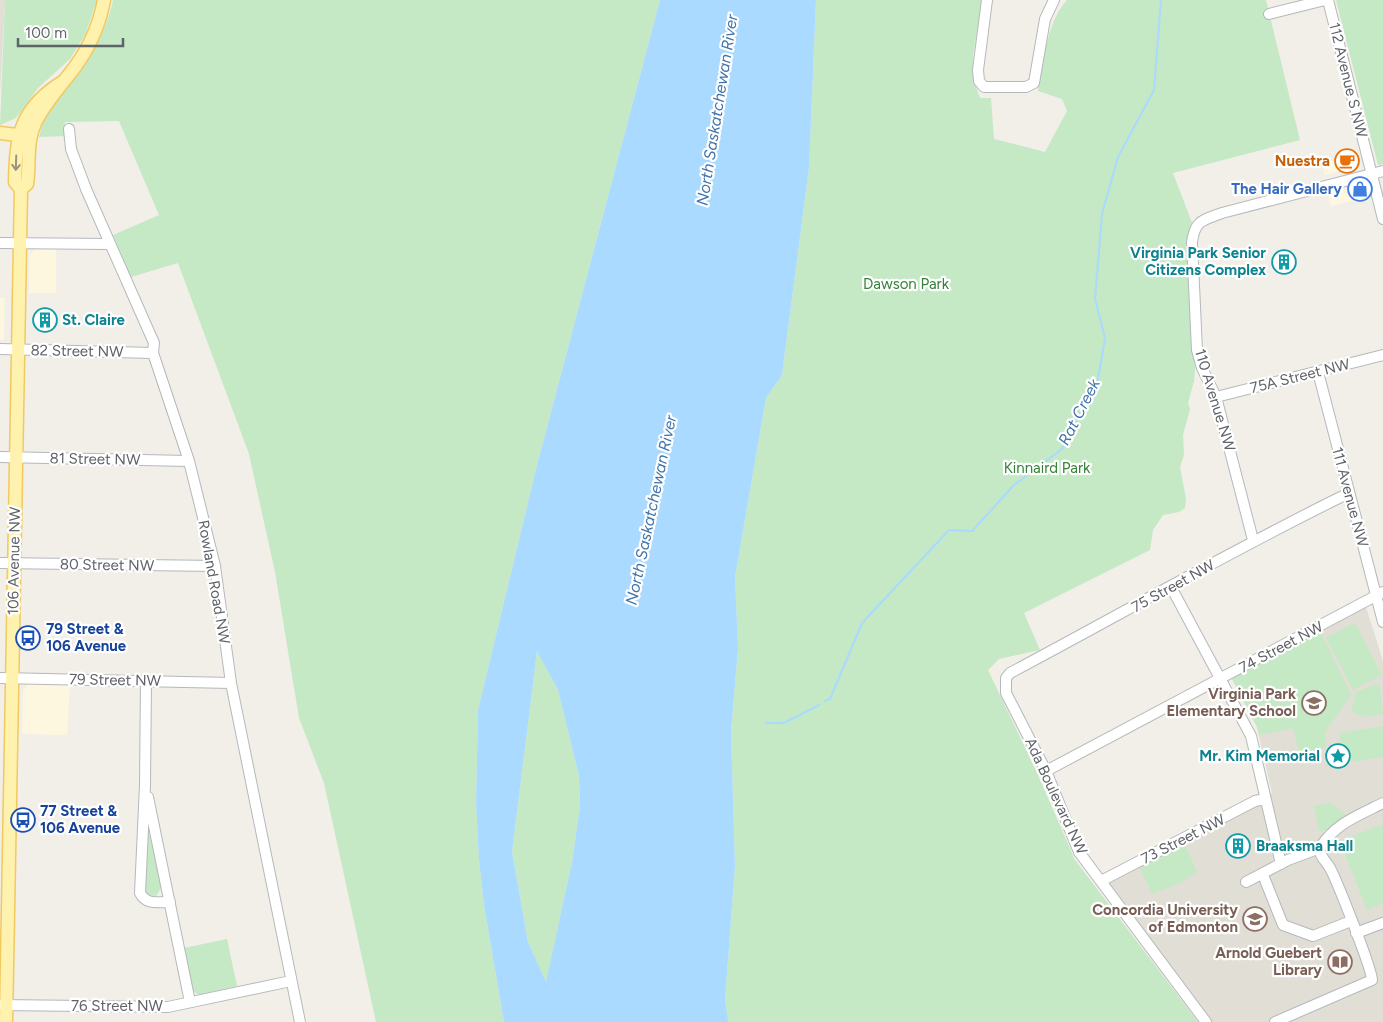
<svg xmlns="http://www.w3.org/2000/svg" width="1383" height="1022" font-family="Figtree,sans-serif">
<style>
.commercial{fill:#fef7e0}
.education{fill:#e1ded6}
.green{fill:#c5e8c5}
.water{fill:#aadaff;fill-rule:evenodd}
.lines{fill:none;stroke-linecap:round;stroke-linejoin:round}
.stream{stroke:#aadaff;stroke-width:2}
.minor-casing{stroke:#b5b8bc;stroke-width:12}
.major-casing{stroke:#f2c960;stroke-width:15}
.minor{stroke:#fff;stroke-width:10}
.major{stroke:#fff2af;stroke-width:12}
.oneway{stroke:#979581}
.labels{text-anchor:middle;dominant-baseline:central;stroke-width:4.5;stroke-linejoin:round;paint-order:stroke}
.street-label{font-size:15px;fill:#5f6368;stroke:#fff}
.food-label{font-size:15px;font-weight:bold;fill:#c56008;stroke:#fff;text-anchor:end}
.shop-label{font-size:15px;font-weight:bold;fill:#366cbe;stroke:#fff;text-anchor:end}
.culture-label{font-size:15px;font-weight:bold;fill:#0d838f;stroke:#fff;text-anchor:end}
.park-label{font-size:15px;fill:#348238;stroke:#fff}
.transit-label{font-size:15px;font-weight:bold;fill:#164399;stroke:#fff;text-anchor:start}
.education-label{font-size:15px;font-weight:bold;fill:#785e54;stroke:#fff;text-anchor:end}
.water-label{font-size:16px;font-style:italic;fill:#4174aa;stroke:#fff}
</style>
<rect width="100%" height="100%" fill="#f1efe8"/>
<path class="commercial" d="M1358,155l3,11 -36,9 -3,-11z
M1367,184l3,12 -39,10 -3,-12z
M37,248h19v45h-27l1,-38z
M0,298h5l-1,42h-4z
M28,684l42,1 -3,50 -45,-1 1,-43z"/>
<path class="education" d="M0,0h5l-5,94z
M1366,607l17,54v135l-60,36 4,4 56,-33v219h-177l-105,-141 171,-88 -15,-66 -25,-48z"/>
<path class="green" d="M5,0h92l-12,35 -15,24 -32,29 -22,30 -16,7z
M113,0h547l-123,465 -59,245 -2,93 3,57 5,45 20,117h-128l-52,-239 -25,-65 -24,-146 -26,-118 -71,-191 -47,14 -18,-42 46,-20 -40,-94 -54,1v14l-26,1c3,-11 6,-22 12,-32 24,-34 54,-62 62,-105z
M816,0h166l-9,56v23l7,19h11l3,41 51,13 22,-41 -5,-12 -24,-8c6,-29 8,-68 29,-91h199l34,140 -127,33 21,55 3,122 -3,31 -6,22 2,6 -7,26 1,20 -4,12 6,32 -1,9 -6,4 -16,3 -10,15 -3,20 -126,63 16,37 -41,9 -11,11 50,105 37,85 123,162h-471l-2,-22 10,-134 -4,-134 7,-84 -3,-71 31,-179 16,-23 27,-207z
M1336,0h47v164l-5,1z
M1355,623l27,52 -29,15 -27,-52z
M1320,631l31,64 -26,37 1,15 -26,7 -7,-26 -34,7 -2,-8 -25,-48z
M537,650l21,40 21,86 1,30 -8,56 -26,121 -18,-41 -16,-90z
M1376,684l4,3 3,27 -21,3 -11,-7 5,-18z
M1383,726v31l-39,6 -5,-30z
M1331,803l17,14 -26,15 -3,-2 -5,-24z
M1383,824v79l-16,7 -27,-69z
M148,834l3,2 11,51 -6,9 -9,-1 -3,-6 2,-53z
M1183,840l14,32 -17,11 -28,11 -14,-31z
M227,939l10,47 -38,9 -6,-4 -9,-43z"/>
<path class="water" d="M660,0h156l-7,168 -27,207 -16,23 -31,179 3,71 -7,84 4,134 -10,134 3,22h-224l-20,-117 -5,-45 -3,-57 2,-93 59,-245zM537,651l21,39 21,86 1,30 -8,56 -26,120 -18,-40 -16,-90z"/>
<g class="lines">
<path class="stream" d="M825,701l5,-2 32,-76 87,-93 23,1 42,-46 48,-36 36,-70 7,-41 -10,-39 7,-85 16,-57 36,-67 7,-90
M766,723h18l35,-18"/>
<g class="minor-casing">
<path id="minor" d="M987,0l-9,70 1,11 5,6h42l8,-4 11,-64 9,-19
M1328,0l55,219
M1269,14l56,-14
M69,129l2,20 15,40 68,154 -1,10 36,108 26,105 16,117 69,339
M0,243l110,1
M0,349l153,4
M1318,372l65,250
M1216,397l167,-42
M0,457l189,4
M1253,540l-37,-143 -14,-29 -5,-18 -5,-108c3,-22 11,-22 30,-29l161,-42
M0,563l215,3
M1171,587l80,149 30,128
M0,678l231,5
M146,680l-1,105 -5,108c6,12 18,9 30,9
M1046,771l337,-179
M148,797l42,205
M1320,848c14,-24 39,-33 63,-45
M1263,875l20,50 30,11 38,-15
M1101,881l154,-80 10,-2
M1246,882l42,-22 32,-12
M1356,933l27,-10
M0,1005l168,2 123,-26
M1206,1022l-127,-170 -33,-81 -40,-78v-15l4,-5c113,-60 224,-124 339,-180
M1275,1022l97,-42c0,-11 -35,-99 -42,-112 -4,-7 -11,-12 -10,-20"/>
</g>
<g class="major-casing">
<path id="major" d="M0,133l25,3
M21,189l6,-5c3,-21 -1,-41 8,-61 8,-17 21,-32 33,-47 18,-22 31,-48 36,-76
M6,1022l15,-833 -6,-7c1,-47 5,-74 49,-101"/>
</g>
<use href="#minor" class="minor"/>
<use href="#major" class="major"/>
</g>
<defs><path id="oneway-shaft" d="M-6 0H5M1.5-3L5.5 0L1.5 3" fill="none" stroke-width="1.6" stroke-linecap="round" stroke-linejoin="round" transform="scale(1.25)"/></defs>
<use class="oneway" href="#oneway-shaft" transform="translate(16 163) rotate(92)"/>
<defs>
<g id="cafe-ring" transform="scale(1.25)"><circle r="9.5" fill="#fff" stroke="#e8710a" stroke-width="1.5"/><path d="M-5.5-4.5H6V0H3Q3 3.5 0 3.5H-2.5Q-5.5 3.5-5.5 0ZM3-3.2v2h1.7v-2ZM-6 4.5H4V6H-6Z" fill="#e8710a"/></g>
<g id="shop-ring" transform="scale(1.25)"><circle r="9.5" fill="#fff" stroke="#3f7fe0" stroke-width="1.5"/><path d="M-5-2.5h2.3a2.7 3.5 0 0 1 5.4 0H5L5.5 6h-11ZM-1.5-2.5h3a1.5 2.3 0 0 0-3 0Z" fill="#3f7fe0"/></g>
<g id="building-ring" transform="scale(1.25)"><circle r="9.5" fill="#fff" stroke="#0f9aa8" stroke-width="1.5"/><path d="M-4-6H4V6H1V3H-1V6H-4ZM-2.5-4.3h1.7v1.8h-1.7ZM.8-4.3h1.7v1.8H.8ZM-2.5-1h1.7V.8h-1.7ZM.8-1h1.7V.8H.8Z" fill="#0f9aa8"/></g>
<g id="bus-ring" transform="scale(1.25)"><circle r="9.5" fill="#fff" stroke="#1a4fb4" stroke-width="1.5"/><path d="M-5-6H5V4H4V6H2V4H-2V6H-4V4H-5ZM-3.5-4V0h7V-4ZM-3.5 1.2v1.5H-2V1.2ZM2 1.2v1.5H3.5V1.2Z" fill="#1a4fb4"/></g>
<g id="school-ring" transform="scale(1.25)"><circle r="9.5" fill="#fff" stroke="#8d6e63" stroke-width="1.5"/><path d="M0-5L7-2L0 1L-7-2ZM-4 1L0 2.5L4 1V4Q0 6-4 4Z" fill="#8d6e63"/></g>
<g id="sight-ring" transform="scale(1.25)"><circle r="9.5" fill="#fff" stroke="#0f9aa8" stroke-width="1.5"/><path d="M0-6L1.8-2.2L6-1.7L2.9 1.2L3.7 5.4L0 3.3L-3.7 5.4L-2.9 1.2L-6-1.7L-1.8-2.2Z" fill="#0f9aa8"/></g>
<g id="university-ring" transform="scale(1.25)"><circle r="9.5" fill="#fff" stroke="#8d6e63" stroke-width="1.5"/><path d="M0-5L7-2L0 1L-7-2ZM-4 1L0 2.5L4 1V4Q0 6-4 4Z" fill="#8d6e63"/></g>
<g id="library-ring" transform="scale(1.25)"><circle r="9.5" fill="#fff" stroke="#8d6e63" stroke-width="1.5"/><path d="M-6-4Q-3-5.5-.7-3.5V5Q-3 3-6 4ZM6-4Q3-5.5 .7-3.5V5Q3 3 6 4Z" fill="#8d6e63"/></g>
</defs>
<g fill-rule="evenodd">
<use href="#cafe-ring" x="1347" y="161"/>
<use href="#shop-ring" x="1360" y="189"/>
<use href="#building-ring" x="1284" y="262"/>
<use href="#building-ring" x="45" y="320"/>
<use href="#bus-ring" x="28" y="638"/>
<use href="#school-ring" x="1314" y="703"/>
<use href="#sight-ring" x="1338" y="756"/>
<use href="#bus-ring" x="23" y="820"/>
<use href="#building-ring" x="1238" y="846"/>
<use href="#university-ring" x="1255" y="919"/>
<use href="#library-ring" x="1340" y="962"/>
</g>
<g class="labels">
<g class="street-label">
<text transform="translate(1348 80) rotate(76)">112 Avenue S NW</text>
<text transform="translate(77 351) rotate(1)">82 Street NW</text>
<text transform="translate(1300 376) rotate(-14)">75A Street NW</text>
<text transform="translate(1215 400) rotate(73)">110 Avenue NW</text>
<text transform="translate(95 459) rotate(1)">81 Street NW</text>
<text transform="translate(1350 497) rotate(75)">111 Avenue NW</text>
<text transform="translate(14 561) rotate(-89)">106 Avenue NW</text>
<text transform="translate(107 565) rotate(1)">80 Street NW</text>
<text transform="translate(214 582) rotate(80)">Rowland Road NW</text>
<text transform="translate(1173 586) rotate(-29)">75 Street NW</text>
<text transform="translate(1281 647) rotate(-28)">74 Street NW</text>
<text transform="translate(115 680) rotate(1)">79 Street NW</text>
<text transform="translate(1056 796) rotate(65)">Ada Boulevard NW</text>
<text transform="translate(1183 839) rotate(-27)">73 Street NW</text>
<text x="117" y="1006">76 Street NW</text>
</g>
<g class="food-label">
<text x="1330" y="161">Nuestra</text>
</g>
<g class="shop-label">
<text x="1342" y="189">The Hair Gallery</text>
</g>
<g class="culture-label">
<text x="1266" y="253">Virginia Park Senior<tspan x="1266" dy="17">Citizens Complex</tspan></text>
<text x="62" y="320" text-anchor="start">St. Claire</text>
<text x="1320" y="756">Mr. Kim Memorial</text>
<text x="1256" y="846" text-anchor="start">Braaksma Hall</text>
</g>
<g class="park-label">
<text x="906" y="284">Dawson Park</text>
<text x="1047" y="468">Kinnaird Park</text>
</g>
<g class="transit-label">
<text x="46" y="629">79 Street &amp;<tspan x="46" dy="17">106 Avenue</tspan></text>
<text x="40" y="811">77 Street &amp;<tspan x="40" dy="17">106 Avenue</tspan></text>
</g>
<g class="education-label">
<text x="1296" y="694">Virginia Park<tspan x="1296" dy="17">Elementary School</tspan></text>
<text x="1238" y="910">Concordia University<tspan x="1238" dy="17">of Edmonton</tspan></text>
<text x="1322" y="953">Arnold Guebert<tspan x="1322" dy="17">Library</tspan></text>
</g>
<g class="water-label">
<text transform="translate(717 110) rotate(-81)">North Saskatchewan River</text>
<text transform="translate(1079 412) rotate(-63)">Rat Creek</text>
<text transform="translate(651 510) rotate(-78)">North Saskatchewan River</text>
</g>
</g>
<path d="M18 38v8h105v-8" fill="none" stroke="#5f6368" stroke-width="2.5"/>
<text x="25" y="38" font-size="15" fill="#5f6368" stroke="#ffffff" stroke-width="4" paint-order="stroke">100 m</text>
</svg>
